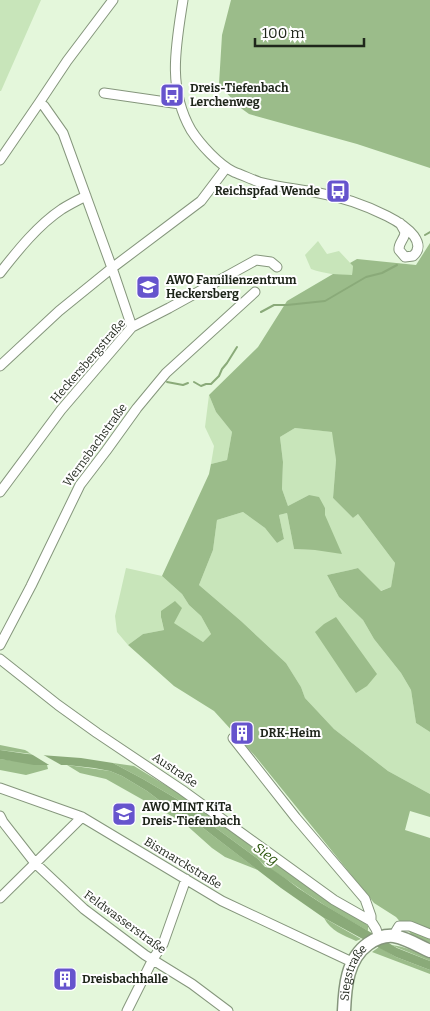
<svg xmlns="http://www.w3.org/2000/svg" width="430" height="1011" font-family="Bitter,serif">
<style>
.green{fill:#c8e5ba}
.forest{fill:#9bbc8a}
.water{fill:#8aaa79}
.pier{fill:#e4f7db}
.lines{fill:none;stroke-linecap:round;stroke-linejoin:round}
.stream{stroke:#8aaa79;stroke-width:2}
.street-casing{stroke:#85967c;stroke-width:11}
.secondary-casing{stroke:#85967c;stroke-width:15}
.street{stroke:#fff;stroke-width:9}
.secondary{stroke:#fff;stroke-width:12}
.labels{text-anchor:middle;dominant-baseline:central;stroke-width:4;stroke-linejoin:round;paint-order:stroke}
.poi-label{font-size:12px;font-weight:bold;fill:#1f261b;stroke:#fff;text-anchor:start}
.street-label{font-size:12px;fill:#1f261b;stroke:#fff}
.water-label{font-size:14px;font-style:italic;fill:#2b540c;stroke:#fff}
</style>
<rect width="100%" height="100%" fill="#e4f7db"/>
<path class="green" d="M0,0h41l-40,91h-1z
M318,241l9,13 12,-3 14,15 -1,9c-14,0 -27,-1 -41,-6l-6,-14z
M209,395l7,17 16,20 -5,28 -16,4 3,-18 -9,-19z
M295,428l38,4 3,28 -3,38 20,20 5,-4 37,49 -4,24 -11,4 -22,-23 -8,2 -23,5 12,22 24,23 11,19 27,34 10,17 5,33 14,9v62l-42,-23 -54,-42 -29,-31 -4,-11 -15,-24 -45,-42 -42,-36 14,-35 4,-30 26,-8 22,16 12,15 7,-4 -5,-24 8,-2 7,36 21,1 10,-35v-7l-16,-13 -21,11 -6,-17 1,-27 -3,-25z
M126,568l36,8 20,18 7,11 12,11 10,18 -8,8 -30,-19 -12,-5 3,12 -21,4 -15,11 -11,-13 -2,-16z"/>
<path class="forest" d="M231,0h199v168l-73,-24 -108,-30 -11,-8 -19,-22 3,-49z
M430,243v489l-14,-9 -5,-33 -10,-17 -27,-34 -11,-19 -24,-23 -12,-22 23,-5 8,-2 23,23 10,-4 4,-24 -37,-49 -5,4 -20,-20 3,-38 -4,-28 -37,-4 -15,9 3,25 -1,27 6,17 21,-11 10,2 6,11v7l17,39 -27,-4 -21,-1 -7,-36 -8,2 5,24 -7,4 -12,-15 -22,-16 -26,8 -4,30 -14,35 42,36 45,42 15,24 4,11 29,31 54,42 42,23v23l-20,-6 -5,19 25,8v105l-19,-9 -15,-17 -22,-14 -118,-146 -42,-46 -40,-25 -46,-41 15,-11 21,-4 -3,-13v-6l14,-10 7,7 -8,15 29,19 8,-8 -10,-18 -12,-11 -7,-11 -20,-18 47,-102 2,-10 16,-4 5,-28 -16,-20 -7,-17 49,-48 29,-46 46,-27 19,1 1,-9 -3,-3 7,-4 59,6z
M336,617l41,57 -10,12 -11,7 -41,-61 9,-8z
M0,745l25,5 7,4 -32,-4z
M0,759l47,6 1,4 -22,6 -26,-5z
M113,763l21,3 41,25 188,130 5,5v5c-28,-16 -56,-33 -82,-52 -10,-7 -20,-11 -28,-20l-53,-39 -18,-15 -44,-26z
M67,765l43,6 12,5 25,15 17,13 12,6 27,18 55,42 -33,-13 -13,-9 -28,-25 -78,-44 -26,-6z
M324,918l37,21 -5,2c-13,-6 -25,-10 -32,-23z
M391,945c14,1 27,8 39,13v3z
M379,947l17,10 34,13v4l-58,-22z"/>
<path class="water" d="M0,750l27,4 54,4 32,5 30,16 44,26 18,15 53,39 7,8 5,1 15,10 13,10 23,15 76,45 33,13v9l-34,-13 -72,-39 -43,-30 -78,-60 -27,-18 -12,-6 -17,-13 -25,-15 -12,-5 -16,-3 -27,-3h-33l-34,-6z"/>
<path class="pier" d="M28,752l12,1 23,13 -9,2z"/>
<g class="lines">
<path class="stream" d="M425,235l5,-3
M261,312l13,-7h13l38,-4 41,-24 16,-4 15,-8
M167,382l16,3 5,-2
M194,382l7,4 5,-2h5l8,-8 3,-7 5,-6 10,-16"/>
<g class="street-casing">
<path id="street" d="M183,0c-7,45 -16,88 8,130 9,14 28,35 43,42 8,3 17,7 25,10 19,5 40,7 60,11 23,4 46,12 68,23 10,5 20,11 27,20 5,7 6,14 -1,20l-8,1 -6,-7c-1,-7 6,-11 6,-18l-5,-9
M104,93l76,11
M39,103l5,3 19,27 49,135 20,59
M0,160l39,-57 28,-42 46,-61
M0,273c18,-23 38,-48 62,-64 8,-5 16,-9 24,-13
M0,366l59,-55 53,-43 89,-67 25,-33
M0,492l61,-82 71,-83 37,-19 87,-48 15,2 6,5
M0,645l31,-59 49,-101 26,-34 31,-43 29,-35 89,-81
M0,659l58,46 39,28 85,57 152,110 37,21 5,8 3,9
M233,738l63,80 69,81 6,17v5
M0,788l82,29 140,84 130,61
M0,816l3,6 32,41 49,46 61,46 47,29 36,27
M0,898l82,-81
M394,936l2,-5 3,-5h11l20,8
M127,1011l26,-52 10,-15 23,-65"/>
</g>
<g class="secondary-casing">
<g id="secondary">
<path id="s1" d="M344,1011c1,-24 3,-52 24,-67 7,-5 17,-9 26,-8 12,2 25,10 36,15"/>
</g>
</g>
<use href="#street" class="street"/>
<use href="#secondary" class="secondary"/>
</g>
<defs>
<g id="bus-square" transform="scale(1.25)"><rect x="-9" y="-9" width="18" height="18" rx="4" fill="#6654cd" stroke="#fff"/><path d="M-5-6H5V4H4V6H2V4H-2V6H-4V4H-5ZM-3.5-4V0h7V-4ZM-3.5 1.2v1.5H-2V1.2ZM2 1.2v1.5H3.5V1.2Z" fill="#fff"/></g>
<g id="school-square" transform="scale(1.25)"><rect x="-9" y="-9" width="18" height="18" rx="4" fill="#6654cd" stroke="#fff"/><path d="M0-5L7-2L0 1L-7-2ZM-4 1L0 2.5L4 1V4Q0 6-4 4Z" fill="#fff"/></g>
<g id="building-square" transform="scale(1.25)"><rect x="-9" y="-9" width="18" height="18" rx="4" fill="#6654cd" stroke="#fff"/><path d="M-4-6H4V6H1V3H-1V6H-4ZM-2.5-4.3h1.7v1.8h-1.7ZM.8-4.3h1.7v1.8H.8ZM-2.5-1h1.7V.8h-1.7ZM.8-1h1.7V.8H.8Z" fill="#fff"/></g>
</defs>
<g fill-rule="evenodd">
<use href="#bus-square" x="172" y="95"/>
<use href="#bus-square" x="338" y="191"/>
<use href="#school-square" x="148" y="287"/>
<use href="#building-square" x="242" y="733"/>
<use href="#school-square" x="124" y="814"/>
<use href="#building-square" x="65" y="979"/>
</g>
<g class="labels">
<g class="poi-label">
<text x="190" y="88">Dreis-Tiefenbach<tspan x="190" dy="14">Lerchenweg</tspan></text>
<text x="320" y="191" text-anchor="end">Reichspfad Wende</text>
<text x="166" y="280">AWO Familienzentrum<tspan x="166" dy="14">Heckersberg</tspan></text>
<text x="260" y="733">DRK-Heim</text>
<text x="142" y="807">AWO MINT KiTa<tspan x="142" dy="14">Dreis-Tiefenbach</tspan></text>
<text x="82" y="979">Dreisbachhalle</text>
</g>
<g class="street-label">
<text transform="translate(88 361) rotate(-49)">Heckersbergstraße</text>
<text transform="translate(95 445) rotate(-54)">Wernsbachstraße</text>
<text transform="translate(175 770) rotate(34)">Austraße</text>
<text transform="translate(183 863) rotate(31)">Bismarckstraße</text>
<text transform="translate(125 922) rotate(36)">Feldwasserstraße</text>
<text stroke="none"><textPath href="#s1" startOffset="40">Siegstraße</textPath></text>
</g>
<g class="water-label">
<text transform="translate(266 854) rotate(36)">Sieg</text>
</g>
</g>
<path d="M255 38v8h109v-8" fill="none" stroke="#1f261b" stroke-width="2.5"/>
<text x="262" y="38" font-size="15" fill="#1f261b" stroke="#ffffff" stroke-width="4" paint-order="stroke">100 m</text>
</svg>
